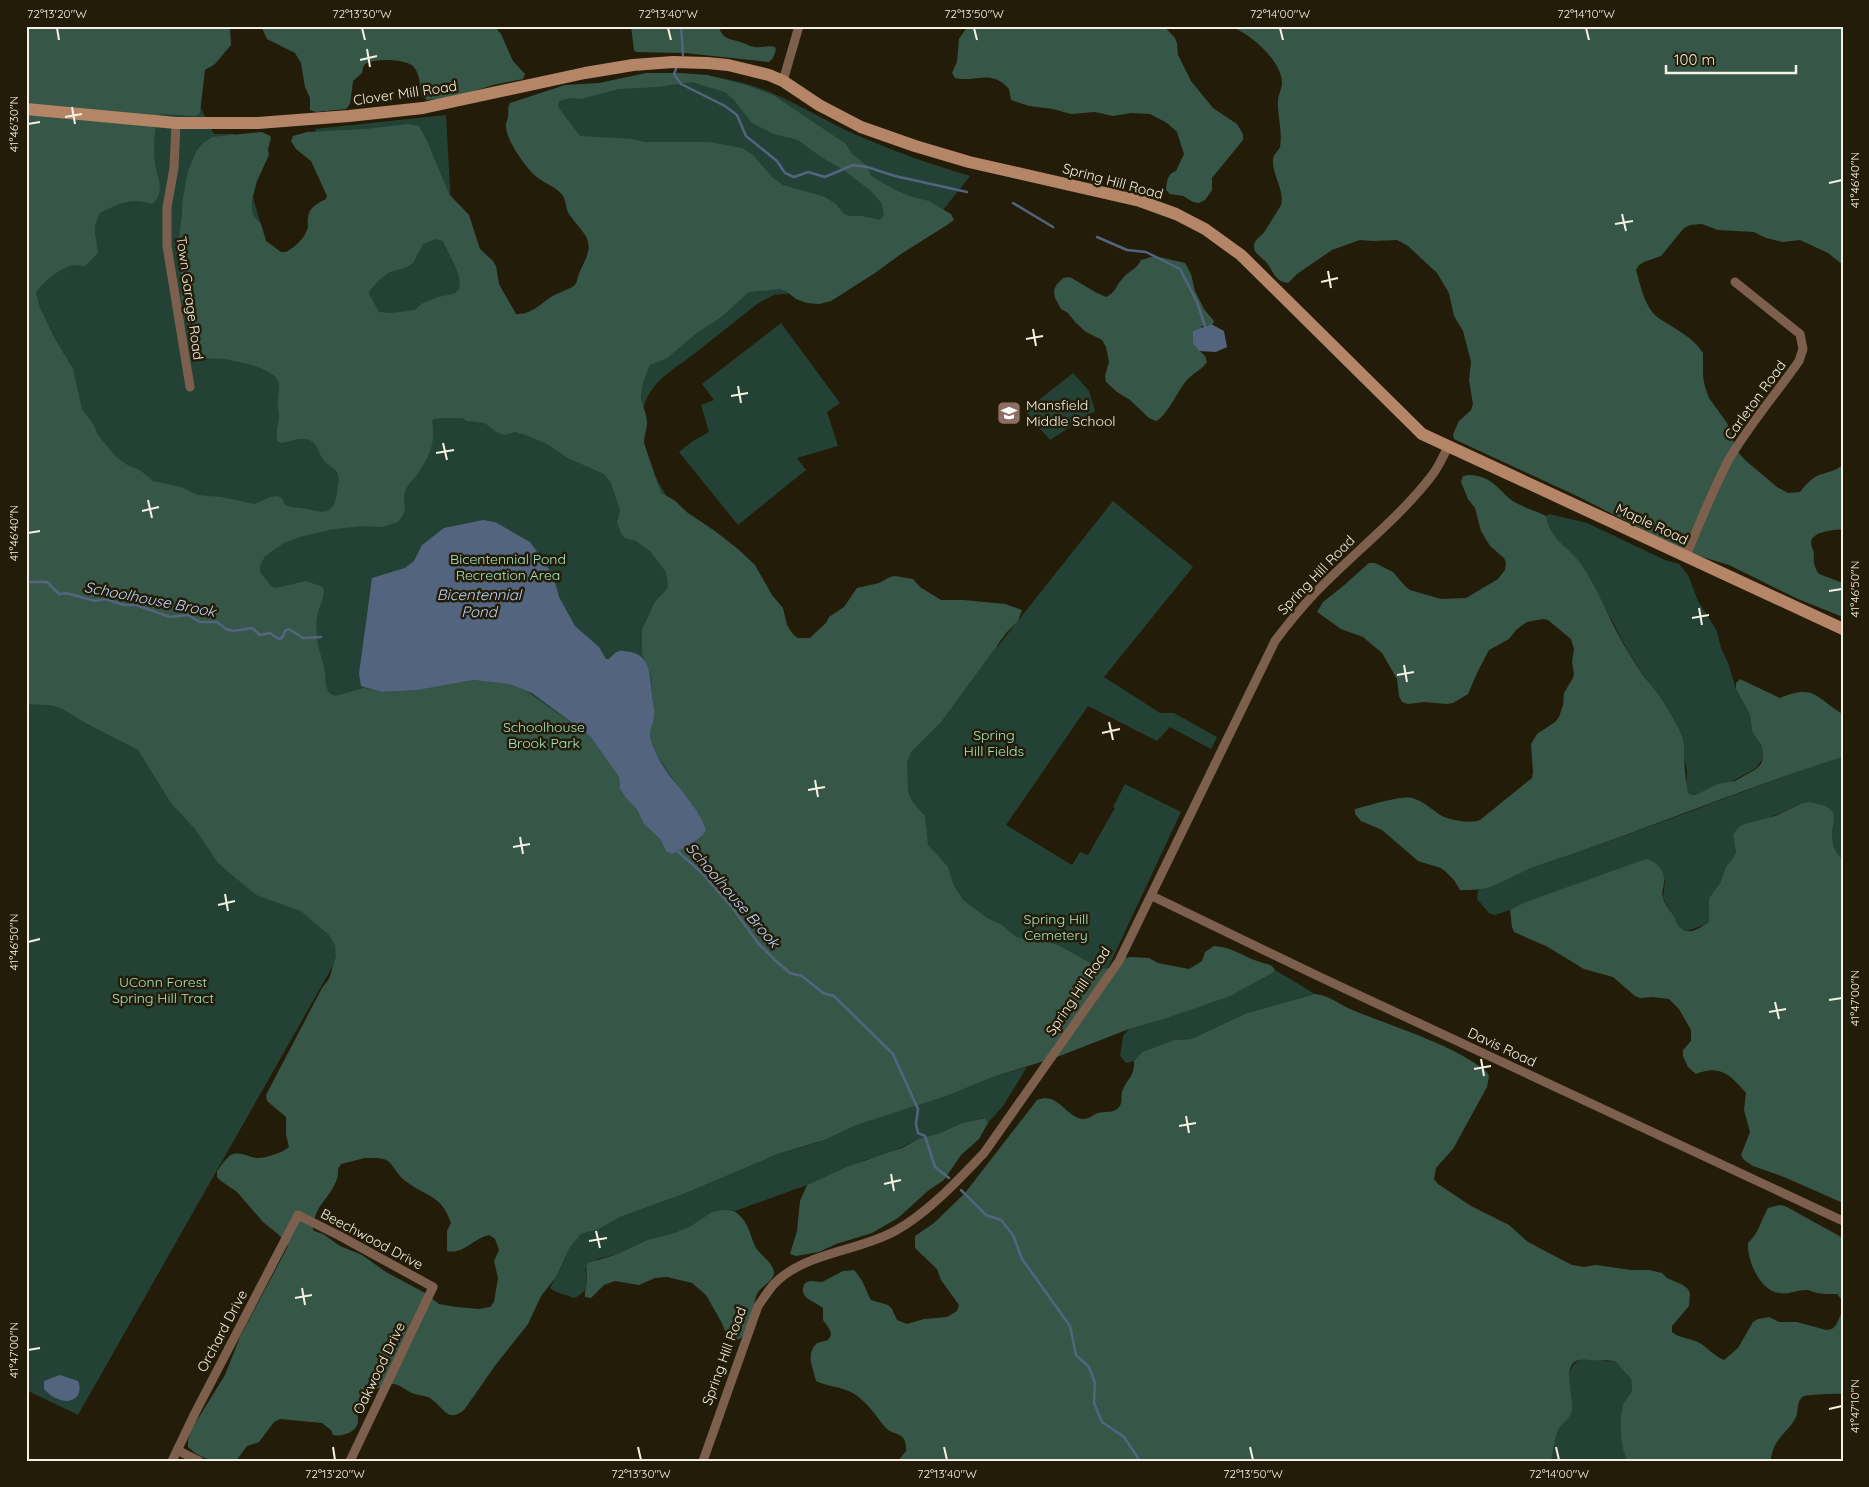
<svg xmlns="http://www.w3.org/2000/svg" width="1869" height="1487" font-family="Quicksand,sans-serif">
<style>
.green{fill:#234235;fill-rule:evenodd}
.forest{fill:#365748;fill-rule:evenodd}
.water{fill:#53647e}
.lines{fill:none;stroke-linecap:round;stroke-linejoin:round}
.stream{stroke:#53647e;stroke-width:2.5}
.street{stroke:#7c5f4c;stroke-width:9}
.secondary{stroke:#b48566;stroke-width:12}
.ticks{fill:none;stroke:#f4f0e3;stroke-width:2}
.labels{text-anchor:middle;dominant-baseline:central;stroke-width:5;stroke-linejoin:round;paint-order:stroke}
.street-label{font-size:14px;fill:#f4f0e3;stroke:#231c08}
.poi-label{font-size:14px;fill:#f4f0e3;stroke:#231c08;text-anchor:start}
.park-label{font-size:14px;fill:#a4e4c6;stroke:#231c08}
.water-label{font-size:15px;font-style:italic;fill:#bad5fc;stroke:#231c08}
.neatline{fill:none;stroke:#f4f0e3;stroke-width:2}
.ticks-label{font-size:12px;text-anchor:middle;fill:#f4f0e3}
</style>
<rect width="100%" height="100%" fill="#231c08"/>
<path class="green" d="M26,26h133l55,108h20l46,154 81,-2 -46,-157 131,-14 5,91 104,183 98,-40 -130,-249 181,-25c25,4 48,9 70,19 29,12 56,30 85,42 36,16 74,29 111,40l-27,34 -149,83 -20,2 -17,9c-21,17 -42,33 -63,50 -12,9 -25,17 -36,28 -32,33 -12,86 12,118l130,141 169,-12 29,17 115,-145 80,66 -89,110 56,36h14l43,24 -6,12 -41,-22 -13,14 -69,-35 -82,119 66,40 8,-13 8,3 27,-47 -2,-1 12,-23 56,28 -74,158 -158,125 44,-18 34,-10 -24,39 -15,17 -4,-5 -22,5 -22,10 -22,6 -32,16 -21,5 -58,25 -72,26 -5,-1 -56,23 -27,7 -32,15 -17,4 -13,10c3,15 4,22 -11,29 -9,-4 -17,-4 -24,-10l6,-11 14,-30 6,-10 5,-3 18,-5 21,-12 66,-24 92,-39 41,-12 -464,-215 -277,488 -52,-25z
M781,323l59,80 -13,9 11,34 -41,12 9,12 -68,55 -59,-73 14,-11 16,-9 -8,-27 13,-5 -12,-16z
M1073,373l16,18 6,20 -45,29 -25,-29z
M1549,514l38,9 78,37 14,4 9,11 10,26 19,30 4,17 7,15 8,26 14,26 2,16 10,16 1,11 -7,10 -27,15 -12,1 -22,11 -6,-1 -3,-6 1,-17 -4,-20 1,-6 -4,-12 -20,-36 -19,-25 -18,-30 -11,-22 -39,-65 -18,-17 -7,-10 -2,-12z
M1843,757v161l-117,-51 -6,16 -11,15v23l-5,4 -17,6 -6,-2 -3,-5 -15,-26 2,-18 -155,30 -15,5 -6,-2 -12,-14 1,-9c22,-5 41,-19 63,-26 102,-32 200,-75 302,-107zM1809,802c25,4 25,8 24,31l-98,20 29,-33 39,-17z
M1275,970l40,24 -68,19 -56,26 -17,1 -32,12 -8,9 -8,2 -6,-7 3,-20 6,-7 35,-10 71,-26 36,-19z
M1583,1358l34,4 14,17 1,12 -7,10 13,60h-340l274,-63c-4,-16 -7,-32 11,-40z"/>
<path class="forest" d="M26,26h206l-2,2 1,17 -16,19 -10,6 -5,43 -5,3 -34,-2 -3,2c-4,14 -5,32 -3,47 2,16 11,27 -2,41 -22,-7 -34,-1 -53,9l-5,12v8l3,20 -13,13c-4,0 -8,-1 -12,-1 -11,2 -32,18 -37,28l4,15 15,31 18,30 9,40 11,15 5,11 18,22 13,9 11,4 13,11 28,6 16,8 24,2 34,7c10,-4 17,-11 27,-6l2,6c7,5 14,3 22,5 17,4 27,7 31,-15 0,-5 2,-11 2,-16 -2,-11 -12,-12 -17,-20 -4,-8 -6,-18 -17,-19 -7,-1 -16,3 -23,4l-5,-2c-1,-8 1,-16 2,-23 0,-7 -2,-13 -1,-20 0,-5 2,-10 1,-15 -3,-15 -41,-21 -54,-24 -10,-1 -17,2 -25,-5l-5,-24 -14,-32v-23l-4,-24 5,-35v-12l6,-33 8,-19 6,-8 10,-7 50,-5 8,4 1,2 -3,11 1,6 -12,26 -5,19v10l1,5 8,9 5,17 15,11h5c9,-5 18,-13 21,-22 2,-5 0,-8 1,-12 0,-10 10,-15 18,-19l1,-3 -16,-35 -15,-12 -5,-8 2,-5 14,-4 59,-3 42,-5 11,2 8,15 22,53 20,21 11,34 13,12 3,5 3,18 17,30c19,1 27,-15 43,-21 24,-10 13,-6 23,-26 15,-29 2,-31 -13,-53 -3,-5 -3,-13 -6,-18 -5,-8 -17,-12 -25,-18 -10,-7 -34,-40 -32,-54 0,-2 2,-5 2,-7 1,-6 -1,-9 2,-14l55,-18 34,-2 47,-10h35l26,2 39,10 27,10 73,49 6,10 14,11 5,11 24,14 17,7 17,4 22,13 3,6 -7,5 -46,29 -26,19 -44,28 -12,3 -12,-1 -11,-4 -10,-8 -6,-2 -31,3 -29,26 -22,14 -31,26 -17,7c-4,8 -10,25 -9,34 2,8 6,16 6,24 0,7 -3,12 -3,20l17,50 13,7 14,13 27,18 23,18 17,16 17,30 11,13 4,17 6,10 5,3h12l4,-4 12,-11 3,-6 15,-10 13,-19 22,-5 11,-6 5,-1 18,3 7,8 21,13h23l41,4 17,6 -4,11 -11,11 -66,90 -30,30 -4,11 1,29 5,11 12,13 3,29 20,22 5,17 10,16 24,18 15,7 14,12 5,1 11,-1 26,8 43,24 14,-1 10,-10 6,-1 18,1 9,5 31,6 13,-8 3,-9 9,-6c17,1 29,10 43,15 8,3 14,2 18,9l-4,4 -41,22 -66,23 -35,10 -72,28 -64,20 -44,18 -93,30 -32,15 -46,14 -92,39 -66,24 -21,12 -18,5 -11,13 -14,30 -15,19 -13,28 -31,39 -33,47c-17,14 -21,-4 -34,-12 -6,-3 -13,-3 -18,-5 -8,-4 -13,-10 -21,-9 -14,1 -26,15 -32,26 -2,5 -1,7 -1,12 -1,10 -16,15 -25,13l-2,-5 -9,-7 -42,-4 -6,3 -15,20 -12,4 -11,15c-20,0 -32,1 -48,-14v-6l3,-11 34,-55 15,-38 48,-91 -9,-11 -16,-13 -26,-30 -16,-11 -4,-4v-6c4,-5 10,-15 16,-17 9,-2 16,3 23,4 8,1 28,-6 33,-11l-3,-12v-18l-19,-16 -1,-6 56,-107 7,-9 7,-22 -1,-12 -6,-10 -28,-24 -45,-16 -38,-32 -23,-34 -24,-26 -33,-53 -54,-28 -23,-14 -11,-3 -24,-1zM692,82l33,10 9,8 18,23 22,11 24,6 23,17 21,12 28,21 8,9 4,5 2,11 -4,5 -18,-4h-12l-6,-2 -8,-10 -11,-7 -42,-12 -10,-7 -20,-23 -11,-7 -33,-6h-64l-13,-3 -52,-3 -22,-29 1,-6 11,-3 11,1 37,-10 40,-2zM435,239l8,2c6,15 20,33 16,49l-5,4 -16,3 -17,7 -6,6 -24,3 -12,-1 -10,-18v-3l10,-11 11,-8 15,-4 8,-5 10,-19zM443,418h19l5,3 18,2 11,9 8,3 11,-3 11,3 21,9 21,14 36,16 7,9 9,27 -3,12 4,11 4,5 11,3 14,10 16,21 2,11 -1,6 -12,13 -13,27v25l9,21 3,41 -4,17 1,6 6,16 24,36 13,15 2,35c-13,4 -15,11 -30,10l-6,-12 -16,-15 -7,-13 -11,-13 -6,-9 -1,-12 -29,-41 -64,-45 -17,-7 -37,-4 -54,10 -36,2 -18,-4 -29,8c-4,-2 -7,-3 -8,-8 -2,-4 -1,-10 -2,-15 -4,-21 -11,-33 -8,-55 1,-12 9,-19 6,-31l-17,-6 -30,7 -5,-2 -11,-14v-6l5,-10 19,-13 16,-6 34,-8 30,-3 18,1 16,-5c13,-15 2,-20 8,-33 2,-5 6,-8 10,-13 13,-19 20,-31 16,-55l2,-2zM365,1158c6,0 18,-1 23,3 6,5 9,13 15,18 20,17 39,15 48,44l-4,8v20c16,4 27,-13 42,-16l6,4 4,11 -5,11 4,17 -4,24 -4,5 -11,2 -23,-2 -17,-3 -14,-11 -39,-21 -24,-17 -22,-9 -17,-12 -9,-3 -2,-5c2,-6 4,-13 7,-18 7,-11 21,-25 19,-39l3,-5z
M261,26h233l7,8 12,27 12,13 -2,5 -30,6 -38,12 -28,3 -5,-4c-3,-11 -1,-21 -9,-30 -7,-7 -37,-8 -46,-3 -4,2 -4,6 -5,10l-9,8 -3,23 -4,5 -30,3 -6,-2v-12l-5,-11 -4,-24 -6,-10 -28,-14z
M631,26h87c6,15 12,12 25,17 4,1 7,4 12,4 7,1 13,-2 20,0l1,3 -3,8 -4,4 -84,-9 -49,-1 -2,-2z
M968,26h196l11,12 2,5 1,12 13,26 22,27 24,16 6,10v6l-31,38v12l-7,10 -6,3 -6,-1 -10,-6 -13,-2 -4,-4c1,-9 1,-16 10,-19l8,-17 -7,-22 -10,-9 -17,-9 -19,-1 -18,3 -18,-4 -24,2 -18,-5 -24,-3 -18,-6 -2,-11c-18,-21 -33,-6 -54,-11l-3,-5 5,-11 2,-23z
M1229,26h614v239l-15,-12 -28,-13 -17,2 -17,-4 -12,-6 -36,-2 -16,-6 -12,1 -6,3 -23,28 -17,6 -5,3 -3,5c5,17 9,39 24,49 15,10 33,18 43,34v23l2,11 4,11 18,25 10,28 8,9 32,27 11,6 12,-1c5,-7 11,-13 19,-17 9,-3 16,-4 24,-10v64c-9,1 -32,2 -32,14 0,4 3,7 3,11 -1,8 0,13 5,20l24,9v34l-45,-18 -69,-34 -40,-12 -110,-56 -125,-58 -1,-5 6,-13 12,-11 2,-6 -4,-24 2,-18 -8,-31 -9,-15 -5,-23 -12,-20 -29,-27 -11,-6 -24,1 -13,-1 -28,10 -35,24 -9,9c-4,-1 -7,-1 -10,-4 -5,-4 -7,-11 -11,-16 -4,-5 -14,-10 -13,-17 0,-7 8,-10 11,-15 3,-5 14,-22 16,-26 4,-15 -9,-30 -8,-45 0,-6 5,-8 7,-13 3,-16 -3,-31 -2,-46 0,-6 4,-12 4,-19 -1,-22 -33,-50 -53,-56z
M1155,256l30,7 6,11 4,17 9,18 10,12 -1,3 -11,2 -5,7 -1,14 9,9 2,6c-4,7 -14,11 -20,18 -9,10 -20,36 -31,41l-7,-3 -19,-18 -13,-8 -11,-10 -1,-6 4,-14 -3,-15 -4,-7 -16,-8 -11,-10 -7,-9 -7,-4 -6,-11 -1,-8 3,-6 6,-6 7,-1 25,15 11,5c10,-4 10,-12 17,-19 6,-7 14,-9 18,-18z
M1469,475c26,1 29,17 47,28 10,5 20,8 30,13 4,24 22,30 35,48 17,25 28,55 43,81 6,9 12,20 18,29 9,11 18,21 25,34 5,9 17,27 17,37 0,10 1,42 5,49l6,1 22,-11 18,-3 21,-12 5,-5 2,-6 -1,-11 -10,-16 -2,-16 -14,-26v-6l4,-4 40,19c36,-15 36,1 63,16v43c-103,32 -202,75 -304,108 -18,6 -36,18 -52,23 -9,2 -18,2 -27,2l-6,-10 -8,-8 -5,-4 -23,-7 -36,-31 -21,-9 -6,-7v-5c12,-3 46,-14 57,-11 12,3 20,12 30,18 7,4 30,8 38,4l52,-42 1,-6 -2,-28 6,-10 18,-12 4,-5 4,-12 1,-12 9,-15 1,-5 -2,-11 2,-13 -3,-10 -23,-19 -5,-1 -16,3 -10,7 -8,10 -20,11 -11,21 -10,23 -15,9 -6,1 -23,-2 -16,2 -6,-2 -3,-6 -2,-17 -15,-26 -19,-16 -22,-8 -24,-17 6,-10 19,-15 27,-24h6l18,9 12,14 5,4 31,9 25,-1 32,-19 7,-9 1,-7 -2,-5 -14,-12 -9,-15 -6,-23 -7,-9 -7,-17 2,-6z
M1809,802c43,6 15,23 26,48 2,4 5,7 8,10v343l-59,-26 -31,-11 -9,-6 -3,-5 9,-23 -6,-22 2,-17c-15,-17 -25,-29 -50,-19l-8,-7 -5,-11v-6l8,-9v-11l-12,-21 -10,-10 -17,-2 -12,1 -5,-2 -22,-19 -29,-8 -38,-23 -32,-14 -2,-5 -2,-17 16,-8 120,-43c11,2 19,12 18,23 0,5 -3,11 -1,16 1,5 7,12 10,17 3,4 4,10 8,13 8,8 22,-1 28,-7v-23l11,-15 6,-16 8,-10 2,-5 -3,-18 8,-9 34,-9 28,-13z
M1315,994c13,1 24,10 35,15 43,18 100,34 136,62l3,5 -2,11 -34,62 -17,19 -2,11 4,5 33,22 38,19 19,17 44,23 12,2 12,-2 35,5h18l13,3 5,5 16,7 5,4 2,5 -1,12 -17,20v6c7,6 17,6 26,10 9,5 16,14 26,18l14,-12 15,-26 5,-3 11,-2 10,5h18l29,8 6,-1 4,-4 7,-15v84c-4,-1 -37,1 -39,2 -8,4 -5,14 -8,21 -4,9 -14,17 -19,25 -4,5 -5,13 -7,19h-142c-8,-10 -10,-49 -3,-60 2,-4 5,-6 7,-10l-1,-12 -15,-17c-9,-3 -18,-1 -27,-2 -33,-5 -14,34 -17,51 -2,8 -11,12 -14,19 -4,9 -5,21 -7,31h-653l8,-10c1,-21 -12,-14 -21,-24 -11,-14 -22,-31 -39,-37 -11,-4 -19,-4 -30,-9 -3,-14 -11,-26 1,-38l11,-3 3,-5 -1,-5 -7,-10v-12c-10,-8 -26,-10 -18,-25l5,-2 12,1 21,-11 11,-1c9,9 11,19 17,30l17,5 4,4 5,11 10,4 17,-5 23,-2 10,-6 2,-6 -18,-25 -4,-11 -22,-21v-12l19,-13 31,-30 72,-93c22,-9 28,18 47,19 5,0 9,-4 14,-6 8,-2 20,1 23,-10 1,-3 0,-7 1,-11 4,-13 13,-15 12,-31l8,-9 32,-12 17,-1 56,-26z
M985,1118l3,5 -9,16 -18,16 -17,25 -15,10 -31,28 -26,15 -36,11 -17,8 -23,4 -6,-2 7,-23 3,-30 7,-16 42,-19 53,-18 16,-9 22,-6 22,-10z
M1779,1205l6,1 58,32v63l-6,-7c-6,0 -14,0 -20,-1 -4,-1 -7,-3 -11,-3 -10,0 -17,5 -27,3 -19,-2 -32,-33 -31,-50 11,-10 13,-23 20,-35z
M724,1210c5,0 10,0 14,4 11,9 12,22 18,34 4,7 18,15 18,25 -1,9 -13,13 -17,21 -5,11 -8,56 -29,45l-6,-16 -16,-28 -14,-12 -25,-6 -12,1 -16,7 -24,-4 -11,4 -13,13 -6,-1c-1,-6 2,-10 2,-17 0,-7 -2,-10 1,-17l27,-8 32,-15 27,-7 17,-7 21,-14z"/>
<path class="water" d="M1211,324l13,7 3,16 -11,5 -17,-1 -6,-8v-12z
M483,520l12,2 35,20 23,33 6,22 16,29 24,21 7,12h3c10,-10 8,-9 22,-7 20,4 19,26 21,41 0,8 3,15 2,23 0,6 -4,12 -4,19 0,5 4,12 6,18 12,28 40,47 50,77 -4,9 -25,20 -34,24l-6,-3 -6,-12 -16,-15 -7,-14 -11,-12 -6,-9 -1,-12 -29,-41 -58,-43 -23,-9 -36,-4 -55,10 -36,2 -21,-6 -2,-12 13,-96 33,-10 9,-7 8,-16 22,-17z
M60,1375l18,6c6,15 -6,24 -20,18 -6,-2 -10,-6 -14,-10v-8z"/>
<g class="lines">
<path class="stream" d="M681,26l2,29
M676,69l-2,5 7,10 44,22 12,9 9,21 31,25 8,12 9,4 14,-5 17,5 28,-12 14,2 28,9 72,16
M1013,203l40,24
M1097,237l30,13 19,2 34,17 17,33 8,24
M26,582h21l12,12 7,-1 29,8 10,-2 19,6h12l34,12 18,-2 12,7h17l9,7 7,2 19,-3 8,7 10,-2 7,5 3,1 3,-3 2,-5 4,-2 14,9 18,-1
M675,849l26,23 31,35 26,36 18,18 14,12 12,3 21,17 11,3 59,58 25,55 -2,15 2,9 7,3 10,31 14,11
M961,1190l25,25 15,5 12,15 9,24 48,67 6,29 13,12 6,16 -1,20 8,19 22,15 16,24"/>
<path class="street" d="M783,81l16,-55
M176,123l-2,45 -7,39v39l23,141
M1686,556c13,-32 26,-64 42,-95 20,-35 48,-67 71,-100l4,-12 -3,-15 -65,-52
M1152,896l170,82 521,243
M177,1450l22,11
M172,1461l23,-48 103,-198 42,21 93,51 -83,174
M703,1461l55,-155c5,-7 10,-15 16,-22 31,-32 83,-32 121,-53 33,-18 63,-51 89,-78l135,-192 156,-320c12,-16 25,-32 39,-47 39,-41 85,-75 119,-120 6,-8 10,-18 15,-27"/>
<path class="secondary" d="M26,109l150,14h82l91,-7 74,-8 162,-35 48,-8 40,-3 34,1 21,2 41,10 14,6 36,24 42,22 54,19 54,16 171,39 36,13 29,15 36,26 181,179 421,195"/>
</g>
<path class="ticks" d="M57,28l2,12M362,28l3,12M668,28l3,12M974,28l3,12M1280,28l3,12M1586,28l3,12M367,49l3,18M360,60l17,-4M72,107l3,17M65,117l17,-3M28,124l12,-2M1829,183l13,-3M1622,214l4,17M1615,224l18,-3M1328,271l3,17M1321,282l17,-4M1033,329l3,17M1026,339l17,-3M738,386l3,17M731,396l17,-3M443,443l4,17M436,453l18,-3M148,500l4,18M142,511l17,-4M28,533l12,-2M1829,591l13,-2M1699,608l3,17M1692,618l17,-3M1404,665l3,17M1397,675l17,-3M1109,722l4,18M1102,733l18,-4M815,780l3,17M808,790l17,-3M520,837l3,17M513,847l17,-3M225,894l3,17M218,905l17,-4M28,942l12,-3M1829,1000l13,-2M1775,1002l4,17M1769,1012l17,-3M1481,1059l3,17M1474,1069l17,-3M1186,1116l3,17M1179,1126l17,-3M891,1174l3,17M884,1184l17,-4M596,1231l4,17M589,1241l18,-3M302,1288l3,17M295,1298l17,-3M28,1350l12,-2M1829,1409l13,-3M333,1447l2,13M638,1447l3,13M944,1447l3,13M1250,1447l3,13M1556,1447l3,13"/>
<defs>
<g id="school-square" transform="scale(1.25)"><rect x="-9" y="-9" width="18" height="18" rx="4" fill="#8d6e63" stroke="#231c08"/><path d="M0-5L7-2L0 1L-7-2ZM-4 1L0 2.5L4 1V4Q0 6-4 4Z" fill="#fff"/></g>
</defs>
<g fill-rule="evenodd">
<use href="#school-square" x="1009" y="413"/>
</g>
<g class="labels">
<g class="street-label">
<text transform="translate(405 93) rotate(-8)">Clover Mill Road</text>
<text transform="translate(1113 181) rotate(15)">Spring Hill Road</text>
<text transform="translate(190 298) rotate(82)">Town Garage Road</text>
<text transform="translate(1755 400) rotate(-54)">Carleton Road</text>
<text transform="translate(1652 524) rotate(25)">Maple Road</text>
<text transform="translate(1316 575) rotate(-46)">Spring Hill Road</text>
<text transform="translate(1078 991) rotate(-56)">Spring Hill Road</text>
<text transform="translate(1502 1047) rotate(25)">Davis Road</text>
<text transform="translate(372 1239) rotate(28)">Beechwood Drive</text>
<text transform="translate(222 1331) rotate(-62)">Orchard Drive</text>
<text transform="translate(724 1356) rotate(-70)">Spring Hill Road</text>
<text transform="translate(379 1368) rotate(-64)">Oakwood Drive</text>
</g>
<g class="poi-label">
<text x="1026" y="405">Mansfield<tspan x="1026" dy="16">Middle School</tspan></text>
</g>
<g class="park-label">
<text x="508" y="559">Bicentennial Pond<tspan x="508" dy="16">Recreation Area</tspan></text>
<text x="544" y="727">Schoolhouse<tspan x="544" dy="16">Brook Park</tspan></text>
<text x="994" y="735">Spring<tspan x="994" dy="16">Hill Fields</tspan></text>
<text x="1056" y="919">Spring Hill<tspan x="1056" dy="16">Cemetery</tspan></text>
<text x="163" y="982">UConn Forest<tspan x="163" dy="16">Spring Hill Tract</tspan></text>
</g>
<g class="water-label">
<text x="479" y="594">Bicentennial<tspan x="479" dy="17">Pond</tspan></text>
<text transform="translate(150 599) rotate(11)">Schoolhouse Brook</text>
<text transform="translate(733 895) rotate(49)">Schoolhouse Brook</text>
</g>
</g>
<rect width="1869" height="1487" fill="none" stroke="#231c08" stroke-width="55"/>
<path d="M1666 65v8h130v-8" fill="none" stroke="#f4f0e3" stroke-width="2.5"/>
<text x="1674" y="65" font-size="15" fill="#f4f0e3" stroke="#231c08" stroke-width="4" paint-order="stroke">100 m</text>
<rect x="28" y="28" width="1814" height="1432" class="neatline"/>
<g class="ticks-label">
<text x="57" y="18">72°13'20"W</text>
<text x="362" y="18">72°13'30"W</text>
<text x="668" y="18">72°13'40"W</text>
<text x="974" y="18">72°13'50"W</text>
<text x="1280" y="18">72°14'00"W</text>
<text x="1586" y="18">72°14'10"W</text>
<text transform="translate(14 124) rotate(-90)" y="4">41°46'30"N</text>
<text transform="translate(1855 180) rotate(-90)" y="4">41°46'40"N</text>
<text transform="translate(14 533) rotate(-90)" y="4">41°46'40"N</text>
<text transform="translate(1855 589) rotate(-90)" y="4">41°46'50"N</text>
<text transform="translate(14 942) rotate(-90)" y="4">41°46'50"N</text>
<text transform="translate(1855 998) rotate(-90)" y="4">41°47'00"N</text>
<text transform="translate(14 1350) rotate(-90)" y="4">41°47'00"N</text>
<text transform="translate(1855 1406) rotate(-90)" y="4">41°47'10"N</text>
<text x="335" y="1478">72°13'20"W</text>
<text x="641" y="1478">72°13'30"W</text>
<text x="947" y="1478">72°13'40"W</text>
<text x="1253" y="1478">72°13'50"W</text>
<text x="1559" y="1478">72°14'00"W</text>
</g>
</svg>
